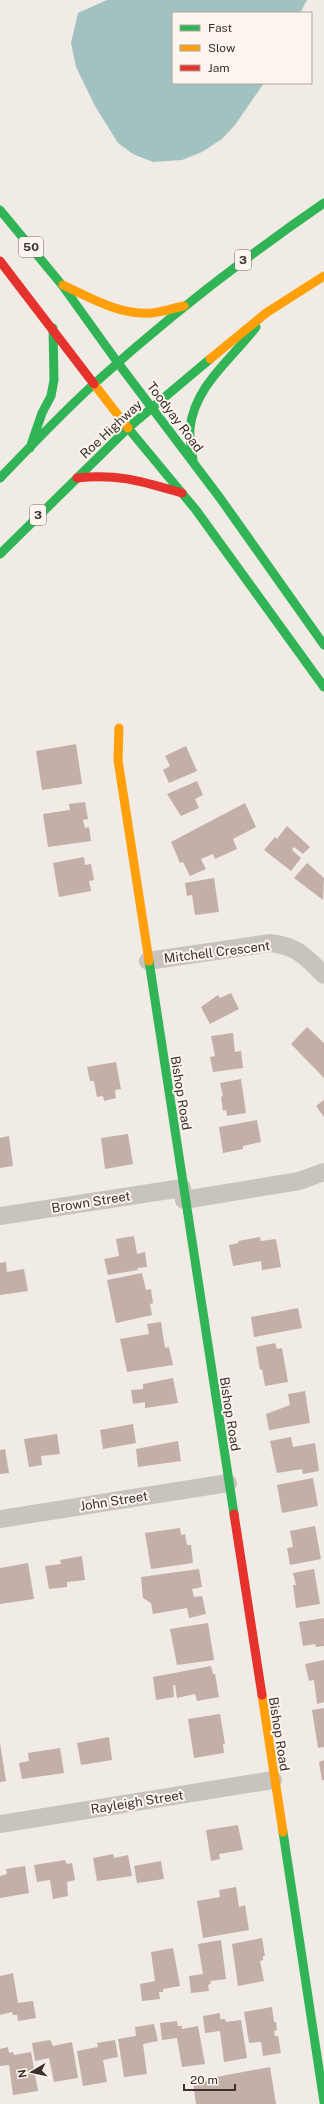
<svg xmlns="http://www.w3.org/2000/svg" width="324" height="2104" font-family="'Public Sans',sans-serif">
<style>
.water{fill:#a1c2c1}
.building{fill:#c3afa7}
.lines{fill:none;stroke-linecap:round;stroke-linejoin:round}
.street{stroke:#c9c3be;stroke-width:18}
.fast{stroke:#30b455;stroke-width:9}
.slow{stroke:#ff9f0a;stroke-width:9}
.jam{stroke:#e5322d;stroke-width:9}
.labels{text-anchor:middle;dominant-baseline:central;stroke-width:4;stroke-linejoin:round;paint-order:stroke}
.shield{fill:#fbf5ee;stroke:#756b66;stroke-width:1}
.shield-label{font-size:12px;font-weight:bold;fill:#3b302b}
.street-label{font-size:13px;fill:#3b302b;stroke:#fbf5ee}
</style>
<rect width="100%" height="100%" fill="#f0ebe5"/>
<path class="water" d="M107,0h200l-7,13h-127v70h91l-29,42 -13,14 -20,13 -20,8 -29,2 -20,-8 -15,-11 -23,-37 -19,-39 -5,-24 7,-30z"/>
<path class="building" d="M76,744l6,40 -40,6 -6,-39z
M186,746l11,25 -28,12 -6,-13 7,-4 -5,-10z
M197,781l6,14 -8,4 4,9 -18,8 -14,-22z
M85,802l3,17 -5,1 2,8 4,-1 2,14 -43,6 -5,-33 27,-4 -1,-6z
M245,803l11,24 -23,12 4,10 -22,10 -2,-5 -12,5 5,10 -16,7 -7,-14 -3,1 -9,-21z
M287,826l23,21 -7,7 -9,-7 -2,3 9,8 -10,13 -27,-21 11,-13 2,2z
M84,857l1,8 6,-1 3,16 -5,1 2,10 -32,6 -6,-34z
M307,863l17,15 -1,22 -29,-22z
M214,878l5,34 -24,3 -3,-20 -5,1 -2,-13z
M231,993l8,16 -29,15 -9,-17 17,-12 2,3z
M307,1027l17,16v35l-33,-34z
M233,1033l2,19 6,-1 2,17 -30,4 -3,-15 5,-1 -4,-20z
M116,1062l5,27 -6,1 1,8 -12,3 -1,-5 -6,1 -3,-16h-4l-3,-14z
M241,1079l5,34 -19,3 -1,-6 -3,1 -2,-14 2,-1 -3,-13z
M324,1100v17l-8,-11z
M257,1120l4,22 -18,4v3l-20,4 -4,-26z
M128,1134l5,30 -28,5 -4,-31z
M9,1136l4,30 -13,2v-30z
M134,1236l3,18 8,-2 2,15 -10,1 1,2 -30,5 -4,-16 15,-3 -3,-17z
M260,1237l1,4 15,-2 5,28 -19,3 -1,-9 -28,5 -4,-21 10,-2 -1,-2z
M6,1262l1,10 17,-3 4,22 -28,4v-32z
M142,1273l4,17 5,-1 2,14 -3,1 2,11 -36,8 -9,-43z
M298,1308l4,20 -48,9 -3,-20z
M161,1322l4,26 4,-1 4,18 -46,7 -7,-33 29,-5 -2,-10z
M275,1343l2,6 5,-1 6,34 -23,4 -3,-17 -2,1 -4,-23z
M173,1378l5,25 -33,5v-6l-12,2 -2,-14 12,-1v-5z
M305,1391l5,32 -41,7 -3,-16 24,-9 -2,-11z
M133,1424l3,19 -33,6 -3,-19z
M57,1434l3,20 -19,2 1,9 -13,2 -5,-28z
M291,1437l2,10 22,-4 4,28 -16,3 -1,-5 -25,4 -7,-32z
M178,1441l3,20 -43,6 -2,-18z
M5,1449l4,24 -9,1v-24z
M313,1478l5,28 -36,7 -5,-28z
M315,1526l6,33 -31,6 -3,-17 6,-1 -3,-16z
M180,1528l1,7 4,-1 2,11h4l2,18 -42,6 -6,-36z
M82,1556l3,24 -18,2v5l-18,2 -4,-23 16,-2 -1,-4z
M28,1563l6,36 -34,5v-36z
M199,1569l3,18 -10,2 2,8 8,-1 4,18 -17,4 -2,-10 -34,6 -2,-11 -8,-5 -2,-21z
M314,1569l6,35 -24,4 -3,-23h3l-3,-12z
M324,1618v28l-8,1 -1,-3 -12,2 -4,-24z
M208,1623l6,37 -37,5 -7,-36z
M324,1660v42l-7,2 -3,-24 -5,1 -4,-17z
M211,1666l2,8h2l4,23 -22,4 -2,-7 -18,4 -2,-13h-2l1,12 -18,3 -3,-23z
M324,1708v39l-6,1 -6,-38z
M220,1714l5,30h-2l1,9 -30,5 -6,-39z
M109,1737l3,23 -31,5 -4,-22z
M0,1743l6,38 -6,1z
M60,1748l4,25 -42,6 -3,-16 10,-2 -1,-8z
M324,1760v20h-2l-3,-18z
M238,1825l5,25 -24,4 1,5 -9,2 -5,-31z
M113,1854l1,4 14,-3 4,21 -35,5 -4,-23z
M65,1860l2,4 5,-1 3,17 -8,2 1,14 -15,3 -3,-19 -13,2 -3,-17z
M161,1861l3,18 -27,4 -3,-17z
M25,1866l4,27 -29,5v-22l7,-2 -1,-5z
M236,1887l3,20 6,-2 4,25 -46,8 -6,-37 23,-4 -1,-7z
M262,1938l3,18h-2v4l-3,1 4,20 -26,5 -6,-42z
M221,1940l5,39 -16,2 1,3 -3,1 1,6 -18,2 -2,-17 14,-2 -5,-30z
M173,1948l7,38 -17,3v3h-4l1,7 -18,2 -2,-17 15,-3 -4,-29z
M13,1973l5,30 15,-2 3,17 -18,3 -1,-6h-4l-1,-3 -12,3v-39z
M272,2007l2,15h2l1,8 -3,1 1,5h3l3,17 -18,3 -2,-14 -12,1 -5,-31z
M220,2013v6h5l1,3 15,-2 6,38 -23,4 -4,-31 -15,2 -2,-17z
M177,2021l1,5h4v3l16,-3 7,38 -23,3 -5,-29 -15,2 -2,-17z
M154,2024l4,17 -15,3 4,30 -23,3 -6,-38 18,-3 -1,-9z
M50,2040l3,6 19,-4 6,36 -24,4 -5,-24 -14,3 -3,-18z
M115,2040l3,17 -15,3 4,22 -24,4 -6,-35 21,-4 -1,-4z
M8,2047l1,6 4,-1 1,3 17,-3 7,39 -25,4 -4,-30 -9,1v-17z
M270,2067l6,37h-80l-3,-21 18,-3v-2z"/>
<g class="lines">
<path class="street" d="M148,961l122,-18c27,3 36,14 54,32
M184,1200l115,-19 25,-9
M0,1216l182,-28
M0,1519l228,-36
M0,1824l273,-44"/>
<path class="fast" d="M0,210l62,75 56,78
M118,363l34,45
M152,408l68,90 104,147
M128,428l68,82 128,177
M30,448l12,-35 9,-17 3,-16 -1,-52
M193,461c-1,-11 -4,-22 -3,-33 5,-43 42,-69 66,-101
M0,478c31,-32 62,-65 95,-95 72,-65 149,-125 229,-180
M0,554l128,-126 82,-69
M149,961l85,553
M283,1832l41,270"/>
<path class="slow" d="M63,285c28,13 56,30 88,28 11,-1 22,-5 33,-7
M210,359l56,-46 58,-37
M94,384l34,44
M119,728l-1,32 31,201
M262,1695l21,137"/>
<path class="jam" d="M0,261l94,123
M77,478c41,-5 67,4 105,15
M234,1514l28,181"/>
</g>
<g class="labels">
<g class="shield">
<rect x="19" y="237" width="24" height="20" rx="3"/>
<rect x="235" y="250" width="16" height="20" rx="3"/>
<rect x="30" y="505" width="16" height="20" rx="3"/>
</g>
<g class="shield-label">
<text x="31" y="247">50</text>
<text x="243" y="260">3</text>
<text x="38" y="515">3</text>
</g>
<g class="street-label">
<text transform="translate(175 417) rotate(53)">Toodyay Road</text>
<text transform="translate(111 429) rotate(-43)">Roe Highway</text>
<text transform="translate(217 952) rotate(-7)">Mitchell Crescent</text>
<text transform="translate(181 1093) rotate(81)">Bishop Road</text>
<text transform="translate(91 1202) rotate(-9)">Brown Street</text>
<text transform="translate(230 1414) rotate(81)">Bishop Road</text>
<text transform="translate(114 1501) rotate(-9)">John Street</text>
<text transform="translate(279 1734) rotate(81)">Bishop Road</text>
<text transform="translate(137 1802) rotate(-9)">Rayleigh Street</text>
</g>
</g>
<rect x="172" y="12" width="140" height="72" fill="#fbf5ee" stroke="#aea6a0"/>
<rect x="180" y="25" width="20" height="6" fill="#30b455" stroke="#aea6a0"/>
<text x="208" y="32" font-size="12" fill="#3b302b">Fast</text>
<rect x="180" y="45" width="20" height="6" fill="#ff9f0a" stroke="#aea6a0"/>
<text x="208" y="52" font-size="12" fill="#3b302b">Slow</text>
<rect x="180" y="65" width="20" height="6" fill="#e5322d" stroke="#aea6a0"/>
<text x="208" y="72" font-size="12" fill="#3b302b">Jam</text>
<g transform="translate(32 2072) rotate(261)" stroke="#fbf5ee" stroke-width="3" paint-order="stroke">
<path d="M0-3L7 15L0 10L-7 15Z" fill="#3b302b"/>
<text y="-6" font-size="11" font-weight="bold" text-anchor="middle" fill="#3b302b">N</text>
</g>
<path d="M184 2084v6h51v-6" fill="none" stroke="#3b302b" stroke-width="2"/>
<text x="190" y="2084" font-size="12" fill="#3b302b" stroke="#fbf5ee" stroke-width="3" paint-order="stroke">20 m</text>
</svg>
